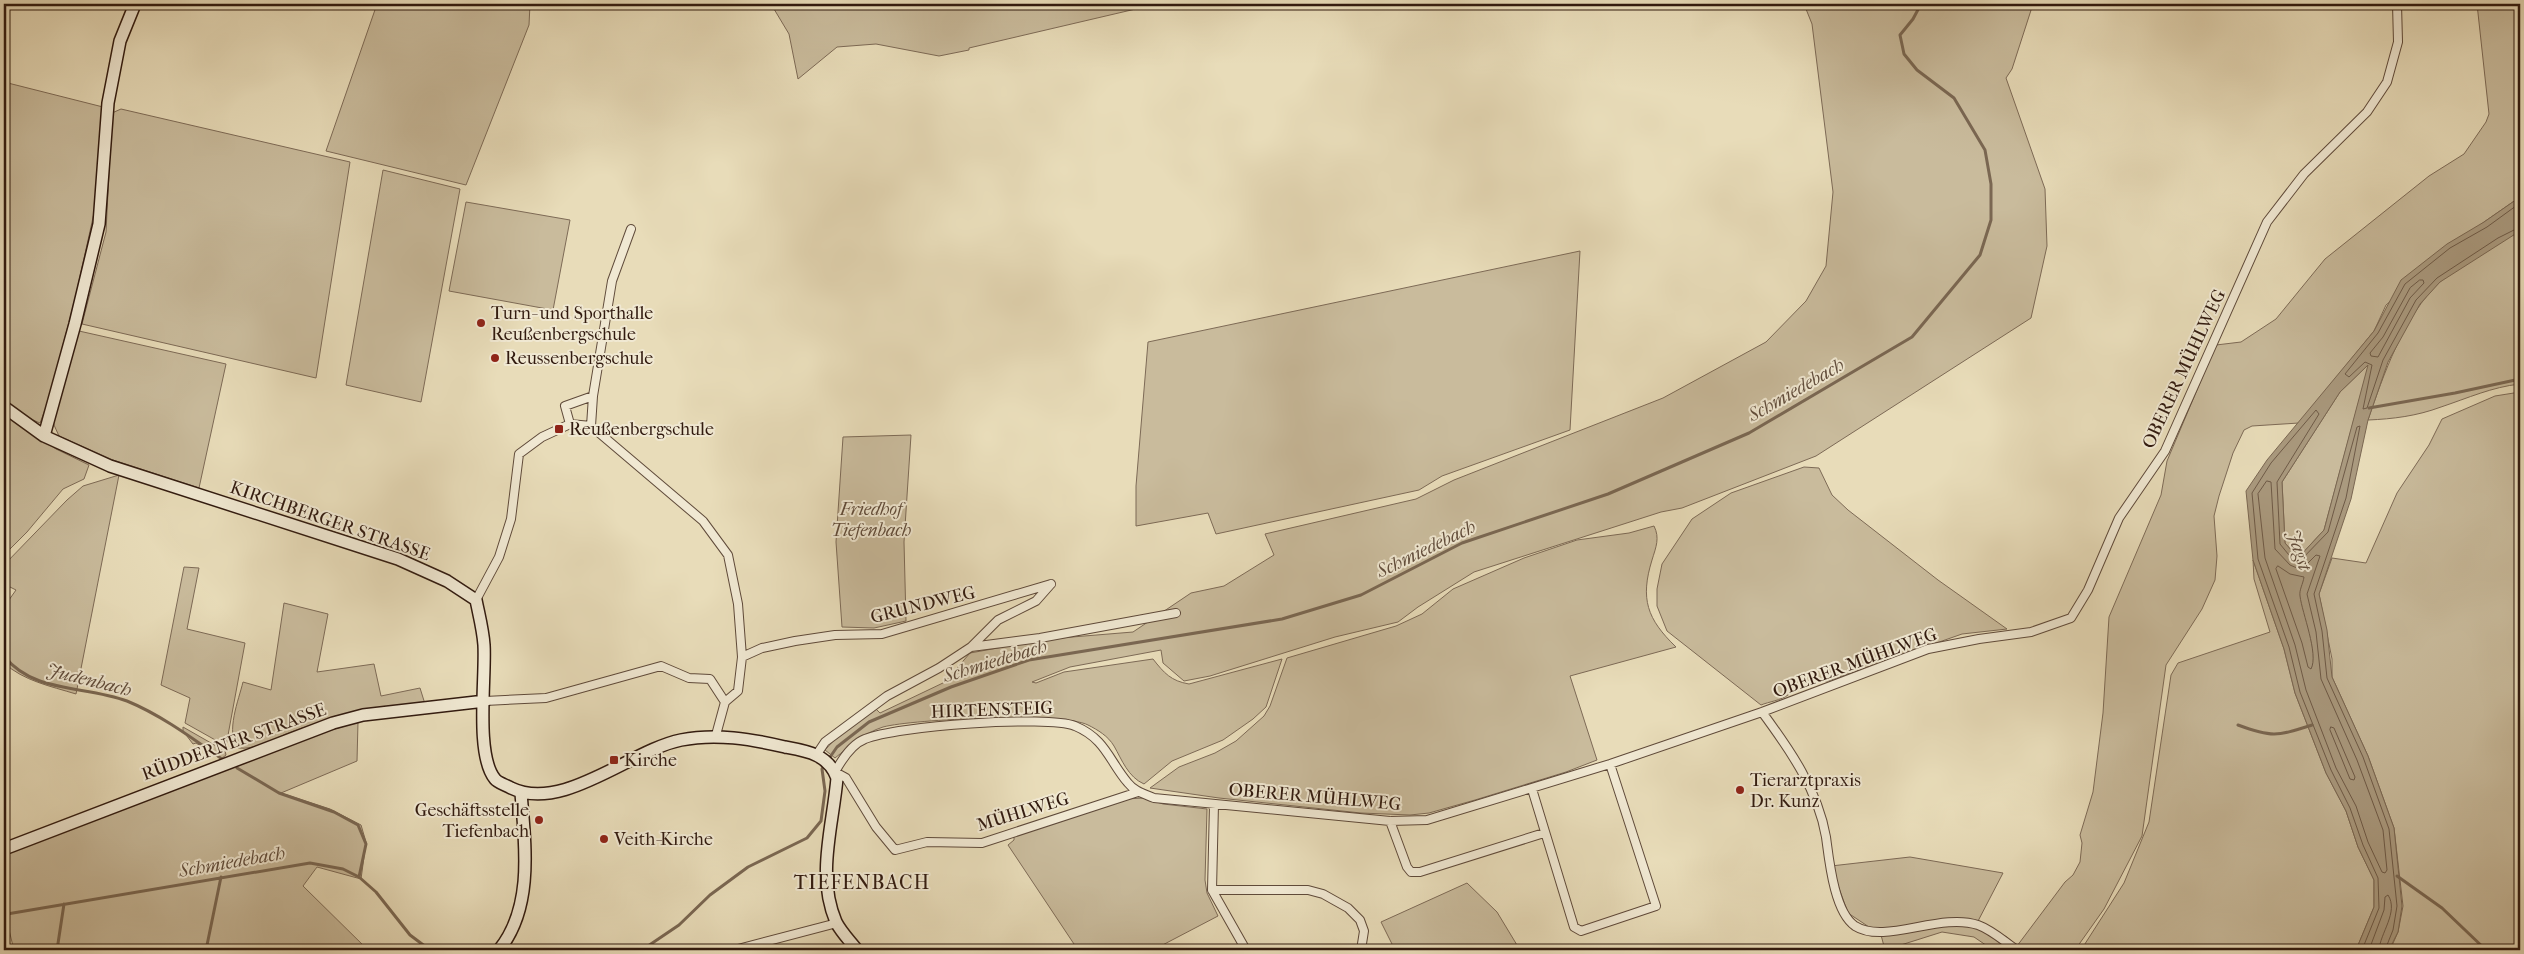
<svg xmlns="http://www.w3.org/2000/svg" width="2524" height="954" font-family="'IM FELL French Canon',serif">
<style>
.green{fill:#c9bb9c;stroke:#7d6a56}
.water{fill:#aa9a7f;stroke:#7a6752;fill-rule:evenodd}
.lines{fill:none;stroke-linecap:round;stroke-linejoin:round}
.shore{stroke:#6e5a47;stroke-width:1}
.stream{stroke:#7a6752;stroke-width:3}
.street-casing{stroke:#5f4a3a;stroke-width:10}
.secondary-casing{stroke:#311a0f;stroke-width:14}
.street{stroke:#f0e8d2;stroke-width:8}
.secondary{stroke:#f0e8d2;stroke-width:11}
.poi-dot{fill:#8f2418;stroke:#f0e8d2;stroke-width:2}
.labels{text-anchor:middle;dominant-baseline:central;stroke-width:4;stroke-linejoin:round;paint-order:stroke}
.poi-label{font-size:18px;fill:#311a0f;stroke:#f0e8d2;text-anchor:start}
.street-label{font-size:18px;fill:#311a0f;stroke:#f0e8d2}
.park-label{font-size:18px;font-style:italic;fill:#5f4a39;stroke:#f0e8d2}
.water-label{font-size:19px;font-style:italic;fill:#614d3c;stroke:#f0e8d2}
.quarter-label{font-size:20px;letter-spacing:1px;fill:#311a0f;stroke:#f0e8d2}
</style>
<rect width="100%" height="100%" fill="#e8dcb9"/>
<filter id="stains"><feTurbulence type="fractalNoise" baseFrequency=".004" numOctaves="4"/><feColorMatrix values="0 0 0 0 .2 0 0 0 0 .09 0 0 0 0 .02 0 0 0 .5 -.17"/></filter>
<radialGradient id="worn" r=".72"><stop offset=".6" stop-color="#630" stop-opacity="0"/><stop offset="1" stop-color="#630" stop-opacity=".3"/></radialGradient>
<path class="green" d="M377,4h153l-1,21 -63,160 -140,-34z
M771,4h386l-188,44v2l-30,6 -63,-12 -39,3 -39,32 -9,-45z
M1804,4h229l-21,65 -6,9 39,111 2,57 -16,72 -215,138 -134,52 -21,4 -187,60 -56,35 -20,15 -63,15 -125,39 -26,5 -21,-18 -2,-13 -91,17 -38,15 4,1 28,-11 89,-13c11,14 18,22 36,25l93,-25 -16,48 -13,12 -30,21 -51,21 -28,23c-16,-7 -22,-24 -30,-38 -6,-10 -16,-16 -26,-21 -25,-13 -175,-6 -205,2 -19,6 -33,19 -48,31l-10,-8 21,-23 30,-18 4,4 65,-31 25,-29 78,-14 85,-7 58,-39 33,-7 50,-31 -9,-21 151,-35 38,-19 209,-82 103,-56 40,-41 20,-35 7,-74 -21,-168z
M2477,4h43v193l-36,25 -98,83 -12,26 -75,92 -47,3 -8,4 -11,23 -14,43 -5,20 3,40 -2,24 -13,29 -36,56 -24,171 -38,73 -29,41h-82l-19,-13 -32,-5 -57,18 -4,-15 -33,-22 -17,-47 79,-9 93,16 -26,50 30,14 10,9 48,-64 8,-7 7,-13 2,-19 -2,-8 13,-43 10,-79 6,-96 52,-122 6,-34 49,-116 25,-3 35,-23 49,-60 104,-83 35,-22 22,-32 3,-8z
M4,82l99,25 -7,97 -21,95 -27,103 -8,21 -16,-7 -20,-17z
M121,109l229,53 -34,216 -234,-54 24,-92 6,-119z
M383,170l77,19 -39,213 -75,-17z
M466,202l104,18 -17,90 -104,-19z
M2520,231v153c-28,3 -52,14 -79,23 -24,9 -48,12 -73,13 15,-44 36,-105 72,-138 22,-20 53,-36 80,-51z
M1580,251l-10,179 -128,46 -23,14 -203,44 -8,-21 -72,13v-40l12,-144z
M79,331l147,33 -27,124 -86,-28 -54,-24 -5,-11 -1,-8z
M2369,364l-45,166 -26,28 -13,-15 -3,-61 58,-90z
M2520,392v558h-130l8,-18 5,-26 -9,-78 -26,-72 -36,-79v-18l-13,-65 13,-36 34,5 31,-70 32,-48 13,-26 53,-23z
M4,412l52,37 33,16 -5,14 -21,10 -36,43 -23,23z
M911,435l-7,107 2,79 -32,7 -32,-1 -6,-85 7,-105z
M1804,467l15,1 13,27 16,15 90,70 69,49 -45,5 -134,47c-16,0 -29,5 -40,14 -6,5 -20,7 -27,10l-94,-74 -10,-25v-17l5,-25 30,-45 39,-26z
M119,475l-43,219c-26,-8 -52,-13 -72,-31v-56l12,-17 -12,-6v-19l63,-65 16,-14z
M1654,526c6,12 2,21 -2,34 -12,39 -5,59 24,87l-106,29 27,84 -31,12 -91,28 -46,13 -19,2 -49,-2 -142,-15 -69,-10 29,-21 36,-14 21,-12 28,-25 6,-10 17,-48 109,-32 26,-12 31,-25 71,-31 53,-18 52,-7z
M2253,560l31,89 11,44 31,80 20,38 12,36 16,33v27l-18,43h-275l43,-67 25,-61 22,-147 7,-12 92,-31 -16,-53z
M184,567l15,1 -12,61 58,14 -19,103 -41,-23 5,-25 -29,-13z
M284,603l44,11 -11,58 57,-8 7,32 39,-8 5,16c-47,7 -95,12 -139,30 -14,6 -32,16 -48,14 -13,-15 1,-49 5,-66l28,8z
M358,722l-1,39 -76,32 49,16 31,16 5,17 -5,37 -44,-12 -14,19 65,64h-354l-10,-40v-55l301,-117z
M183,727l42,24 1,4 -5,4 -25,-16 -3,1 -10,-13z
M1144,798l19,6 44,5 -2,71 2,13 11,23 -65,34h-75l-70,-105 6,-5v-6l111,-35z
M1467,883l30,29 23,38h-125l-14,-28z"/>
<path class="water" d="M2520,197v34l-80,51 -20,22 -32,58 -20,58 -17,79 -32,95 8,36 5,47 36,79 26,72 8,78 -4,26 -9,18h-33l18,-43v-27l-16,-33 -12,-36 -20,-38 -31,-80 -11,-44 -31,-89 -7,-69 21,-31 107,-129 27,-51 46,-36 37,-22zM2368,365l-44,165 -26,28 -13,-15 -3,-61 58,-90z"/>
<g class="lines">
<path class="shore" d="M2520,203l-33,24 -37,21 -45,36 -27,49 -33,41 4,3 16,-15 7,3 -9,44 4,-1 16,-48 33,-60 21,-22 61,-40 22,-11
M2420,280h3l1,3 -14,15 -32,59 -7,-1 -1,-3 13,-16 27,-49z
M2267,481l4,1 4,67 15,16 7,3 8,-2 11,-11 4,1 -13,38 9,38 5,47 36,81 26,70 4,40 -2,3 -3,-1 -14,-30 -12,-36 -20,-38 -30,-78 -11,-45 -30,-87 -7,-64z
M2278,566l12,8 14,3c-1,7 -5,13 -4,19 2,17 19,58 11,73l-3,-2 -6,-24 -26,-74z
M2331,727l3,1 21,49 -1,3 -4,-1 -20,-49z
M2362,950l17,-42 -1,-30 -15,-33 -13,-37 -19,-38 -31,-78 -11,-45 -31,-88 -6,-66 19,-30 45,-53 3,4 -42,68 3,62 13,16 6,2 29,-30 29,-105 3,-1 -14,72 -32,96 8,37 5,47 36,79 26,72 8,77 -4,24 -8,20
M2369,950l15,-40 1,-13 3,-2c11,17 -8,38 -9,55"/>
<path class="stream" d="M2369,408l86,-15 65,-14
M4,656c30,38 81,29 123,45 34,14 65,37 95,58
M2238,725c35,13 39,11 74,0
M828,760l9,-13 32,-25 82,-35 78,-27 253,-41 79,-24 101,-52 146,-49 141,-61 163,-96 68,-82 11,-35v-36l-6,-34 -31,-52 -37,-28 -13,-16 -4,-19 13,-16 8,-15
M237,768l42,25 55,19 24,13 8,19 -7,33
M2397,876l45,32 44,42
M7,914l303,-51 33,6 16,8 17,15 34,43 20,15
M57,950l7,-46
M206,950l15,-73
M642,950l37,-25 31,-30 38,-28 59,-29 14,-17 4,-30 -3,-22 3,-4"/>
<g class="street-casing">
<path id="street" d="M593,396l19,-115 19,-52
M591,426l112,95 25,34 10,49 4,53
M476,600l23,-43 12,-38 8,-65 23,-17 28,-13 21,2 2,-30 -28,10 5,18
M971,647l27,-27 38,-19 15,-17
M485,701l61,-3 115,-32 28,12 21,1 15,23 -9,33
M725,702l13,-11 4,-34 20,-9 33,-7 40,-6 47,-1 169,-50
M1762,712c28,38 56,78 64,125 3,22 8,75 29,89 30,19 85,-14 123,-1 14,5 27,17 39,25
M817,754l8,-12 62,-46 52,-28 32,-21 69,-9 136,-25
M1532,789l42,138 7,4 75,-25 -46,-142
M1138,792l-156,51 -55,-1 -32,8 -19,-23 -30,-49 -11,-6c6,-11 17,-28 30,-33 30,-13 182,-24 210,-13 31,13 34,35 53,57 7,9 17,11 26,15l236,23 37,-1 183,-56 152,-52 166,-63 51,-10 52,-7 40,-14 17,-28 31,-72 46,-67 102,-229 37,-48 63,-62 20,-30 11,-40 -1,-38
M1214,804l-2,86 34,60
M1390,821l17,46 4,5h9l124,-39
M1212,890h96l15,4 25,14 12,12 4,11 -3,19
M734,950l103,-27"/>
</g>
<g class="secondary-casing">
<path id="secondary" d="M4,407l40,29 66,30 288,93 49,22 29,19c3,15 7,30 8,45 2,32 -9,110 11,134 3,4 11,6 16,9 52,25 120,-38 170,-48 35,-7 70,-1 104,7 22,4 43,7 52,31 -4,48 -21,97 -1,144 5,10 14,19 21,28
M44,436l31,-112 24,-100 9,-121 12,-62 15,-37
M4,849l329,-126 30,-8 122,-14
M499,950c35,-43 26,-106 22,-157"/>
</g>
<use href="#street" class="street"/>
<use href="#secondary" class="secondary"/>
</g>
<g class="poi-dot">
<circle cx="481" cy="323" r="5"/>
<circle cx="495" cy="358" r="5"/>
<rect x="554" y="424" width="10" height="10" rx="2.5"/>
<rect x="609" y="755" width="10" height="10" rx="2.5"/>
<circle cx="1740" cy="790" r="5"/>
<circle cx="539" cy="820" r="5"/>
<circle cx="604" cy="839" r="5"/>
</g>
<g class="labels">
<g class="poi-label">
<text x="491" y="313">Turn- und Sporthalle<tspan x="491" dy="21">Reußenbergschule</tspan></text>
<text x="505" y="358">Reussenbergschule</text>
<text x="569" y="429">Reußenbergschule</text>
<text x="624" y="760">Kirche</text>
<text x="1750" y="780">Tierarztpraxis<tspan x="1750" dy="21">Dr. Kunz</tspan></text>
<text x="529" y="810" text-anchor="end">Geschäftsstelle<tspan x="529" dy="21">Tiefenbach</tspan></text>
<text x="614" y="839">Veith-Kirche</text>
</g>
<g class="street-label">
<text transform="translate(2184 369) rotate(-65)">OBERER MÜHLWEG</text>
<text transform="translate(330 521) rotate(19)">KIRCHBERGER STRASSE</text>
<text transform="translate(923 605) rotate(-14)">GRUNDWEG</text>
<text transform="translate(1855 663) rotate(-20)">OBERER MÜHLWEG</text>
<text transform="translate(992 710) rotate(-2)">HIRTENSTEIG</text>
<text transform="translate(234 742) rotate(-20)">RÜDDERNER STRASSE</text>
<text transform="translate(1315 797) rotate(5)">OBERER MÜHLWEG</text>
<text transform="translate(1023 812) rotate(-17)">MÜHLWEG</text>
</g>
<g class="park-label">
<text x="871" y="509">Friedhof<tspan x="871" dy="21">Tiefenbach</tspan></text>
</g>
<g class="water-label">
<text transform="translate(1796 390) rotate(-30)">Schmiedebach</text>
<text transform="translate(1426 549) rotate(-26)">Schmiedebach</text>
<text transform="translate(2299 550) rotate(72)">Jagst</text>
<text transform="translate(995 661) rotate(-17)">Schmiedebach</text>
<text transform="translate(89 680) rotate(14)">Judenbach</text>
<text transform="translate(232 862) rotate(-10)">Schmiedebach</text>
</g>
<g class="quarter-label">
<text x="862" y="882">TIEFENBACH</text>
</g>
</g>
<rect width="2524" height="954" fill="none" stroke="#e8dcb9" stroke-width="20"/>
<rect x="5" y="5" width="2514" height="944" fill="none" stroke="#311a0f" stroke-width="2.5"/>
<rect x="10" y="10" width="2504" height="934" fill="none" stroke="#311a0f"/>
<rect width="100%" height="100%" filter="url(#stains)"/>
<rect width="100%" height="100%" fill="url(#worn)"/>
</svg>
